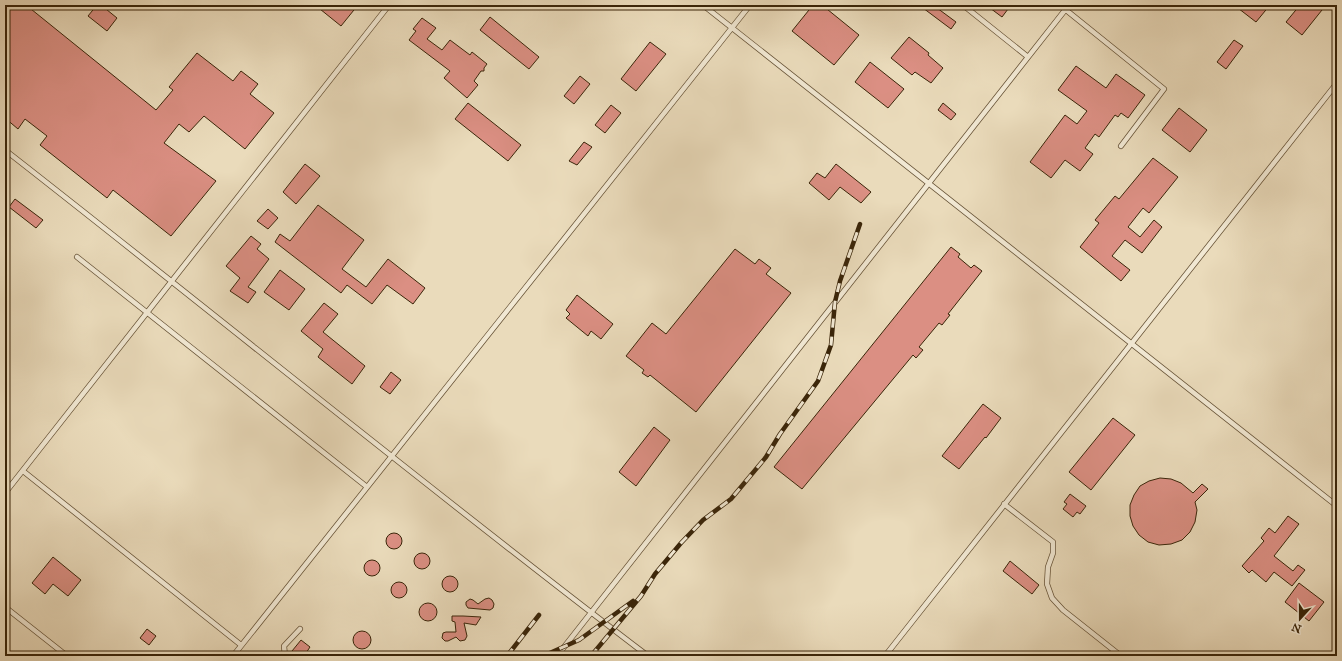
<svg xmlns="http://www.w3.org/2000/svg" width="1342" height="661" font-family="'IM FELL Great Primer',serif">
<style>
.building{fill:#db8f83;stroke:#3a2509}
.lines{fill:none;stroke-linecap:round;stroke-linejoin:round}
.service-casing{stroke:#665236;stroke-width:6}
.service{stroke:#f1e8d3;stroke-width:4.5}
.rail-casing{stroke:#3a2509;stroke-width:4.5}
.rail{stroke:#f1e8d3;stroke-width:3;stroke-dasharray:9;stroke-linecap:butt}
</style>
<rect width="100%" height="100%" fill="#eadbbb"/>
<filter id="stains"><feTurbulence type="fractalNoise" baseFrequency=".005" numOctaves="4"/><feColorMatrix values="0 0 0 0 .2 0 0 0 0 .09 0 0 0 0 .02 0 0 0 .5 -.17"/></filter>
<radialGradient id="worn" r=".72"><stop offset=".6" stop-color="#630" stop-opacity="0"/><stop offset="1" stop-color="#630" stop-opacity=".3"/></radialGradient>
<path class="building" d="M5,5h21l130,105 17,-20 -4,-3 28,-34 36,28 8,-10 17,13 -8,10 24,19 -29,36 -41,-33 -15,16 -10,-8 -15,19 52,38 -45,55 -58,-46 -6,8 -67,-53 7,-9 -22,-17 -7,10 -13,-11z
M97,5h4l16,13 -10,13 -19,-15z
M315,5h43l-17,21z
M813,5h9l37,30 -25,30 -42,-34z
M919,5h14l23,17 -5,7z
M986,5h25l-9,12z
M1234,5h36l-14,17z
M1300,5h26l-24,30 -16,-13z
M490,17l49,40 -10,12 -49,-39z
M422,18l14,10 -9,11 15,11 8,-10 20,15 2,-3 15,12 -3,4v3h-3l-7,10 4,4 -11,13 -23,-20 6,-7 -41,-31 7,-9 -3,-2z
M909,37l20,16 -1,2 15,13 -12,15 -16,-11 -3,3 -21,-17z
M1234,40l9,6 -17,23 -9,-7z
M650,42l16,12 -30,37 -15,-12z
M870,62l34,27 -16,19 -33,-26z
M1076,66l30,22 10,-14 29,21 -17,23 -7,-5 -3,4 -3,-2 -16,22 -4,-3 -10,14 8,6 -13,17 -15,-11 -14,18 -21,-16 35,-47 12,9 10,-13 -29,-21z
M580,76l10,8 -16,20 -10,-8z
M468,103l53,42 -13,16 -53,-42z
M943,103l13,11 -5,6 -13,-10z
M611,105l10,8 -16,20 -10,-8z
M1179,108l28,22 -17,22 -28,-22z
M584,142l8,5 -15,18 -8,-4z
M1153,158l25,19 -29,36 -6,-5 -15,19 12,10 14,-17 8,7 -20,26 -17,-13 -13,16 18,14 -9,11 -41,-34 19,-24 -4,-3 20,-24 4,3z
M305,164l15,12 -24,28 -13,-12z
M836,164l35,28 -10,11 -21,-16 -11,13 -20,-17 8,-10 8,5z
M15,199l28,21 -7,8 -27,-21z
M318,205l46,35 -22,29 24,18 22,-28 37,29 -12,16 -26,-19 -15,19 -25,-19 -6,8 -66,-51 5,-8 10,7z
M268,209l10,9 -10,11 -11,-8z
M251,236l10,8 -4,5 12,10 -21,28 8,5 -8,11 -18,-12 10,-13 -14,-12z
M951,247l9,7 -2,3 13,11 3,-3 8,6 -34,43 2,1 -8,10 -3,-2 -20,24 4,3 -7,8 -3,-3 -111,134 -28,-22z
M735,249l20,15 4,-5 12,9 -5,6 25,19 -95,119 -46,-37 -2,2 -6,-4 2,-3 -18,-14 26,-33 14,11z
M280,270l25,19 -16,21 -25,-18z
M577,295l36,29 -12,15 -10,-8 -3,5 -22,-18 4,-4 -4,-4z
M324,303l14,11 -15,18 42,34 -13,18 -34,-27 5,-8 -22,-18z
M391,372l10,8 -11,14 -10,-7z
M983,404l18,14 -15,20 -1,-1 -26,32 -17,-13z
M1113,418l22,17 -44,55 -22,-18z
M654,427l16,13 -34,46 -17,-14z
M1160,478l11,1 10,4 12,10 9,-9 6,5 -13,13 2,8 -2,12 -5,10 -8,8 -11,4 -12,1 -11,-3 -9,-7 -6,-9 -3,-10v-11l4,-10 6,-9 9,-5z
M1070,494l16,12 -6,8 -3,-2 -4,5 -10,-8 4,-5 -3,-2z
M1288,516l11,8 -25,32 19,15 5,-6 7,5 -13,16 -18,-14 -8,10 -14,-12 -3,3 -7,-7 22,-25 -3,-3 8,-10 6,5z
M386 541a8 8 0 1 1 16 0a8 8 0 1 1-16 0Z
M414 561a8 8 0 1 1 16 0a8 8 0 1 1-16 0Z
M53,557l28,23 -13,16 -15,-12 -8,10 -13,-11z
M364 568a8 8 0 1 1 16 0a8 8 0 1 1-16 0Z
M1010,561l29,24 -7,9 -29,-23z
M442 584a8 8 0 1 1 16 0a8 8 0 1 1-16 0Z
M391 590a8 8 0 1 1 16 0a8 8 0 1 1-16 0Z
M1299,583l25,19 -15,19 -24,-19z
M489,598l3,2 2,4 -1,4 -3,2 -22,-2 -2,-3v-3l4,-3 3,1 5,4 7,-5z
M419 612a9 9 0 1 1 18 0a9 9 0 1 1-18 0Z
M452,616h11l18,1 -5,8 -12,-2 3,13 -2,4 -5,1 -4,-4 -8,4h-3l-3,-3 1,-5 3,-1h10l-1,-10 -3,-1z
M147,629l9,7 -7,9 -9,-7z
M353 640a9 9 0 1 1 18 0a9 9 0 1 1-18 0Z
M301,640l9,7 -6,9h-7l-5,-5z"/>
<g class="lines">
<g class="service-casing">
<path id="service" d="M703,5l634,501
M963,5l65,52
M1066,10l98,79 -43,57
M5,150c215,168 426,341 643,506
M77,257l290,230
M23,471l218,174
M5,493l384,-488
M1004,504l49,38v11l-5,14 -1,17 5,14 11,12 58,46
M5,607l62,49
M233,656l517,-651
M285,656l-1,-10 16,-17
M557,656l512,-651
M885,656l452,-573
M1332,656l5,-6"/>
</g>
<use href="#service" class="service"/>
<g class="rail-casing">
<path id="rail" d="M507,656l32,-41
M543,656l36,-16 54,-39
M591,656l50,-60 14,-22 26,-31 22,-23 28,-21 35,-42 14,-23 38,-53 13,-36 4,-43 5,-21 20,-57"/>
</g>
<use href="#rail" class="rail"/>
</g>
<rect width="1342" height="661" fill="none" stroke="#eadbbb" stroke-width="20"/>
<rect x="6" y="6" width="1330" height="649" fill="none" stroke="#3a2509" stroke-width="2"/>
<rect x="10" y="10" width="1322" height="641" fill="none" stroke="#3a2509"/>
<g transform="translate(1300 619) rotate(201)" stroke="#f1e8d3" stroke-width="3" paint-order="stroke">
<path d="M0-3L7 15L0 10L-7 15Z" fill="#3a2509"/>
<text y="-6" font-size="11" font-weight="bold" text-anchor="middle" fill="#3a2509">N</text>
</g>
<rect width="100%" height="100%" filter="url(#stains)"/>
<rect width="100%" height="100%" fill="url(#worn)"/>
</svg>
